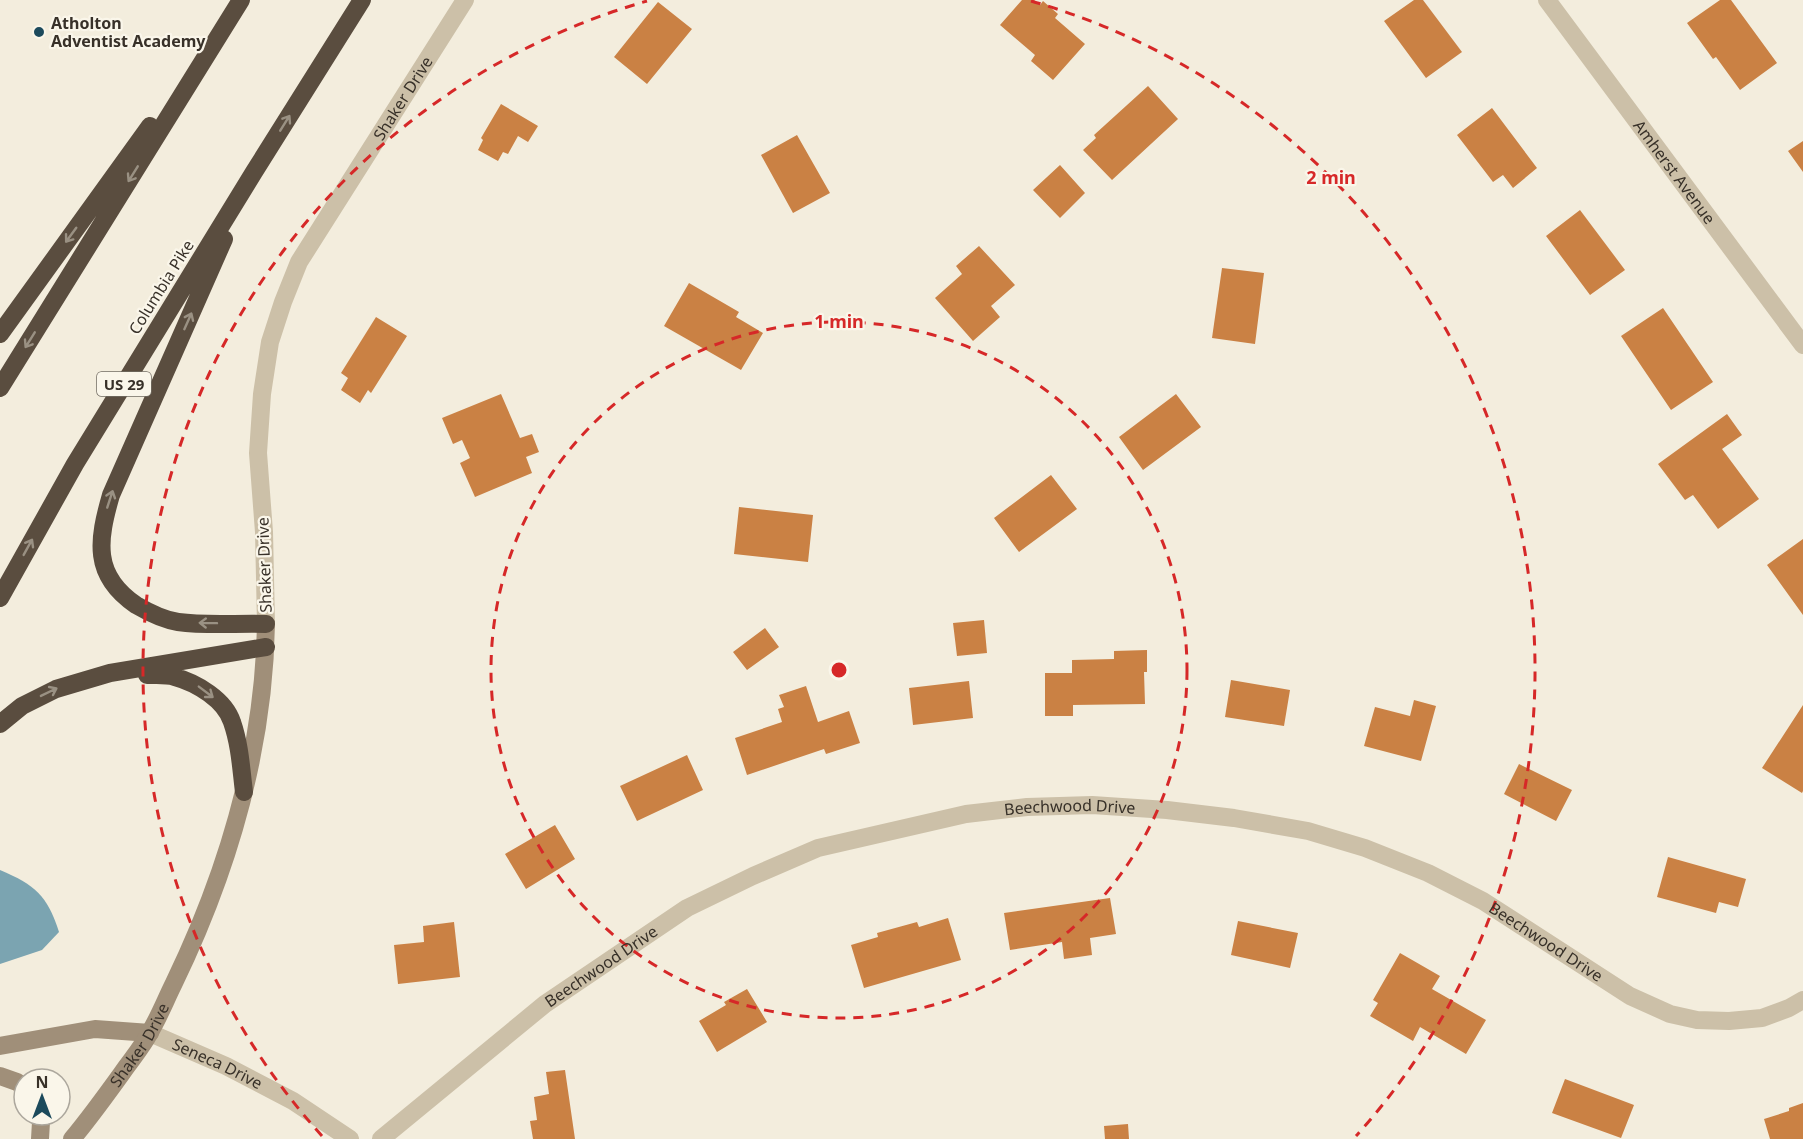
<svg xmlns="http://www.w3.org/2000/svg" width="1803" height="1139" font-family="'Noto Sans',sans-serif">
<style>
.water{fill:#7ba4b1}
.building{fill:#ca8144}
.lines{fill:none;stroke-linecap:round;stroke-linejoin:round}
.street{stroke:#ccc0a8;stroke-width:18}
.secondary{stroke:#a08f79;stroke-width:18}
.highway{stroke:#5a4d3f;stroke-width:18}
.oneway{stroke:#9a9183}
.ring{fill:none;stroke:#d62828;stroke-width:3;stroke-dasharray:10 8}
.poi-dot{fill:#1c4a5c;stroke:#faf6ea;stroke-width:2}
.labels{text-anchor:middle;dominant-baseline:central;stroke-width:4.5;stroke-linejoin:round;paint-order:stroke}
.shield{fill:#faf6ea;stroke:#726c63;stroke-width:1.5}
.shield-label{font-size:15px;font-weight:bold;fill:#383129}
.poi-label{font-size:16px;font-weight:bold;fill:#383129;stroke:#faf6ea;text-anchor:start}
.street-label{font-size:16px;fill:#383129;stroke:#faf6ea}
.centre{fill:#d62828;stroke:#faf6ea;stroke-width:3}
.ring-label{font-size:18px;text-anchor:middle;font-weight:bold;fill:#d62828;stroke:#faf6ea;stroke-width:4.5;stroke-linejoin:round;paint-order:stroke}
</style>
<rect width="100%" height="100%" fill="#f3eddd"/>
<path class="water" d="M0,870c35,15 47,25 59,62l-17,18 -42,14z"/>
<path class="building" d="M1022,0h12l6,5 3,-4 15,13 -3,4 30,26 -32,36 -22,-19 4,-6 -35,-30z
M1414,0h9l39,52 -36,26 -42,-57z
M1720,0h11l46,63 -37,27 -24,-33 -3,2 -26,-36z
M658,2l34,27 -45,55 -33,-27z
M1148,86l30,33 -66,61 -29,-30 13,-12 -2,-3z
M501,104l37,22 -10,16 -10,-6 -10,18 -5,-2 -5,9 -20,-11 5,-10 -2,-2z
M1492,108l45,60 -24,20 -10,-13 -10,7 -36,-47z
M797,135l33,58 -37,20 -32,-58z
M1803,141v31l-15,-21z
M1060,165l25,28 -25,25 -27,-28z
M1580,210l45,60 -35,25 -44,-59z
M979,246l36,39 -24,21 9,11 -27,24 -38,-43 27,-24 -6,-8z
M1222,268l42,5 -9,71 -43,-6z
M689,283l50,29 -3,5 27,16 -22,37 -77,-44z
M1663,308l50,74 -42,28 -50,-74z
M376,317l31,19 -36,57 -3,-3 -8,13 -19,-13 7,-12 -7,-5z
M501,394l19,44 12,-4 7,18 -13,5 6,16 -57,24 -15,-34 10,-5 -8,-18 -9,4 -11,-26z
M1176,394l25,33 -58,43 -24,-33z
M1727,414l15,21 -20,14 37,50 -41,30 -25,-34 -8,5 -27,-36z
M1051,475l26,34 -58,43 -25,-34z
M739,507l74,8 -5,47 -74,-8z
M1803,539v76l-36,-50z
M984,620l3,33 -30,3 -4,-33z
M765,628l14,19 -32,23 -14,-18z
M1147,650v22h-3l1,32 -72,1v11h-28v-43h27v-13l42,-1v-8z
M1231,680l59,10 -6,36 -59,-9z
M969,681l4,37 -60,7 -4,-37z
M806,686l12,36 31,-11 11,32 -34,11 -2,-5 -77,26 -12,-37 47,-16 -4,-13 6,-2 -5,-12z
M1414,700l22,6 -15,55 -57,-15 11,-39 35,9z
M1803,705v86l-1,2 -40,-25z
M687,755l16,35 -66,31 -17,-35z
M1519,764l53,26 -16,31 -52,-27z
M555,825l20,34 -49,30 -21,-35z
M1668,857l78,22 -8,28 -19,-5 -3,11 -59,-16z
M1110,898l6,36 -26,4 2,17 -28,4 -2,-17 -52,8 -6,-37z
M948,918l13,42 -97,28 -13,-43 27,-8 -1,-4 40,-11 2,5z
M1238,921l60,12 -8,35 -59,-13z
M454,922l6,55 -62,7 -4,-39 30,-3 -1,-16z
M1400,953l40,23 -8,13 54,31 -20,34 -46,-27 -7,14 -43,-25 8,-13 -5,-3z
M747,989l20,33 -50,30 -18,-31 27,-16 -2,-3z
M565,1070l10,69h-42l-3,-18 7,-1 -3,-23 15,-3 -3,-22z
M1565,1079l69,26 -13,33 -69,-25z
M1803,1103v36h-33l-6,-20 25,-8v-3z
M1128,1124l1,15h-24l-1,-13z"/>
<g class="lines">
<g class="street">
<path id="s1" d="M1547,0l256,345"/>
<path id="s2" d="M266,624l-2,-92 -6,-79 4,-59 8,-52 13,-40 16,-40 166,-262"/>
<path id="s3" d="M150,1033l76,33 67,35 57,38"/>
<path id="s4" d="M381,1139l164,-135 142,-96 66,-32 65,-28 148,-34 61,-7 65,-2 75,5 67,8 74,13 57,17 63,25 55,28 147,95 40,18 27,6 32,1 33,-3 27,-10 14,-8"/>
</g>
<g class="secondary">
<path d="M0,1046l95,-17 55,4"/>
<path d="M0,1076l17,6 7,5"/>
<path d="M40,1115l1,7 -1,17"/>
<path id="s5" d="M72,1139c20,-24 37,-48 55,-73 8,-11 17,-22 23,-34 9,-15 16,-33 24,-49 54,-112 90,-234 92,-359"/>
</g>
<path class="highway" d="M224,239l-113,256c-13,45 -19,80 25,110 12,7 29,15 42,17 29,4 59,1 88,2
M0,334l150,-208
M0,388l241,-388
M0,598l75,-134 179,-292 108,-172
M147,675c9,0 20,-1 28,2 22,6 50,23 57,45 8,23 9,46 12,70
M0,724l22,-18 34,-17 54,-16 156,-26"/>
</g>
<defs><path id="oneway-shaft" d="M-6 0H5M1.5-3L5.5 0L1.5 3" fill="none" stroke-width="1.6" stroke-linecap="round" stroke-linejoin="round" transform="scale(1.5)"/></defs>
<g class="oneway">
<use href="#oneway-shaft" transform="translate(285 123) rotate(-58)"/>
<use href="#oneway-shaft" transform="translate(133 174) rotate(122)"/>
<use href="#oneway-shaft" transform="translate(71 235) rotate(126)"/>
<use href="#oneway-shaft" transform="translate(188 321) rotate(-66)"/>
<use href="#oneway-shaft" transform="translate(30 340) rotate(122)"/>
<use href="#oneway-shaft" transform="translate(110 499) rotate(-72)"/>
<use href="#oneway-shaft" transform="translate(28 547) rotate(-61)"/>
<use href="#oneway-shaft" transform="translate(208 623) rotate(-179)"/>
<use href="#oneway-shaft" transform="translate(49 692) rotate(-26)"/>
<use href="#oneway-shaft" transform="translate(206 692) rotate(37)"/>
</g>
<g class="ring">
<circle cx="839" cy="670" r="348"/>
<path d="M322 1136A696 696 0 0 1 647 1M1031 1A696 696 0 0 1 1356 1136"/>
</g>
<circle class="poi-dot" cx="39" cy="32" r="6"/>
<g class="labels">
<rect class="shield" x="97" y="372" width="54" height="24" rx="4.5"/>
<g class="shield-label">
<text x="124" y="384">US 29</text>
</g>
<g class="poi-label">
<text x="51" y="23">Atholton<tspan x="51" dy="18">Adventist Academy</tspan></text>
</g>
<g class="street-label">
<text stroke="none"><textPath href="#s2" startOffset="562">Shaker Drive</textPath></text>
<text stroke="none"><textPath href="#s1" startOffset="214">Amherst Avenue</textPath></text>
<text transform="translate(161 287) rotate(-58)">Columbia Pike</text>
<text transform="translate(264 565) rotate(-92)">Shaker Drive</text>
<text stroke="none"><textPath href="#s4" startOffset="784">Beechwood Drive</textPath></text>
<text stroke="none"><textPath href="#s4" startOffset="1288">Beechwood Drive</textPath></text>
<text stroke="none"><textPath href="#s4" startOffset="280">Beechwood Drive</textPath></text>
<text stroke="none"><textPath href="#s5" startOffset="116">Shaker Drive</textPath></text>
<text stroke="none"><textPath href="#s3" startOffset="74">Seneca Drive</textPath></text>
</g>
</g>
<circle cx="839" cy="670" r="9" class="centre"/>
<g class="ring-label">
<text x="1331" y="184">2 min</text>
<text x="839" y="328">1 min</text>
</g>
<g transform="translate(42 1097)"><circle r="28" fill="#faf6ea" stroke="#aca79d" stroke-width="1.5"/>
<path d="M0-4.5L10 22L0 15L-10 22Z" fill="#1c4a5c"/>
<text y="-9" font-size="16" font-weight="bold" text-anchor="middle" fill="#383129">N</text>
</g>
</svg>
